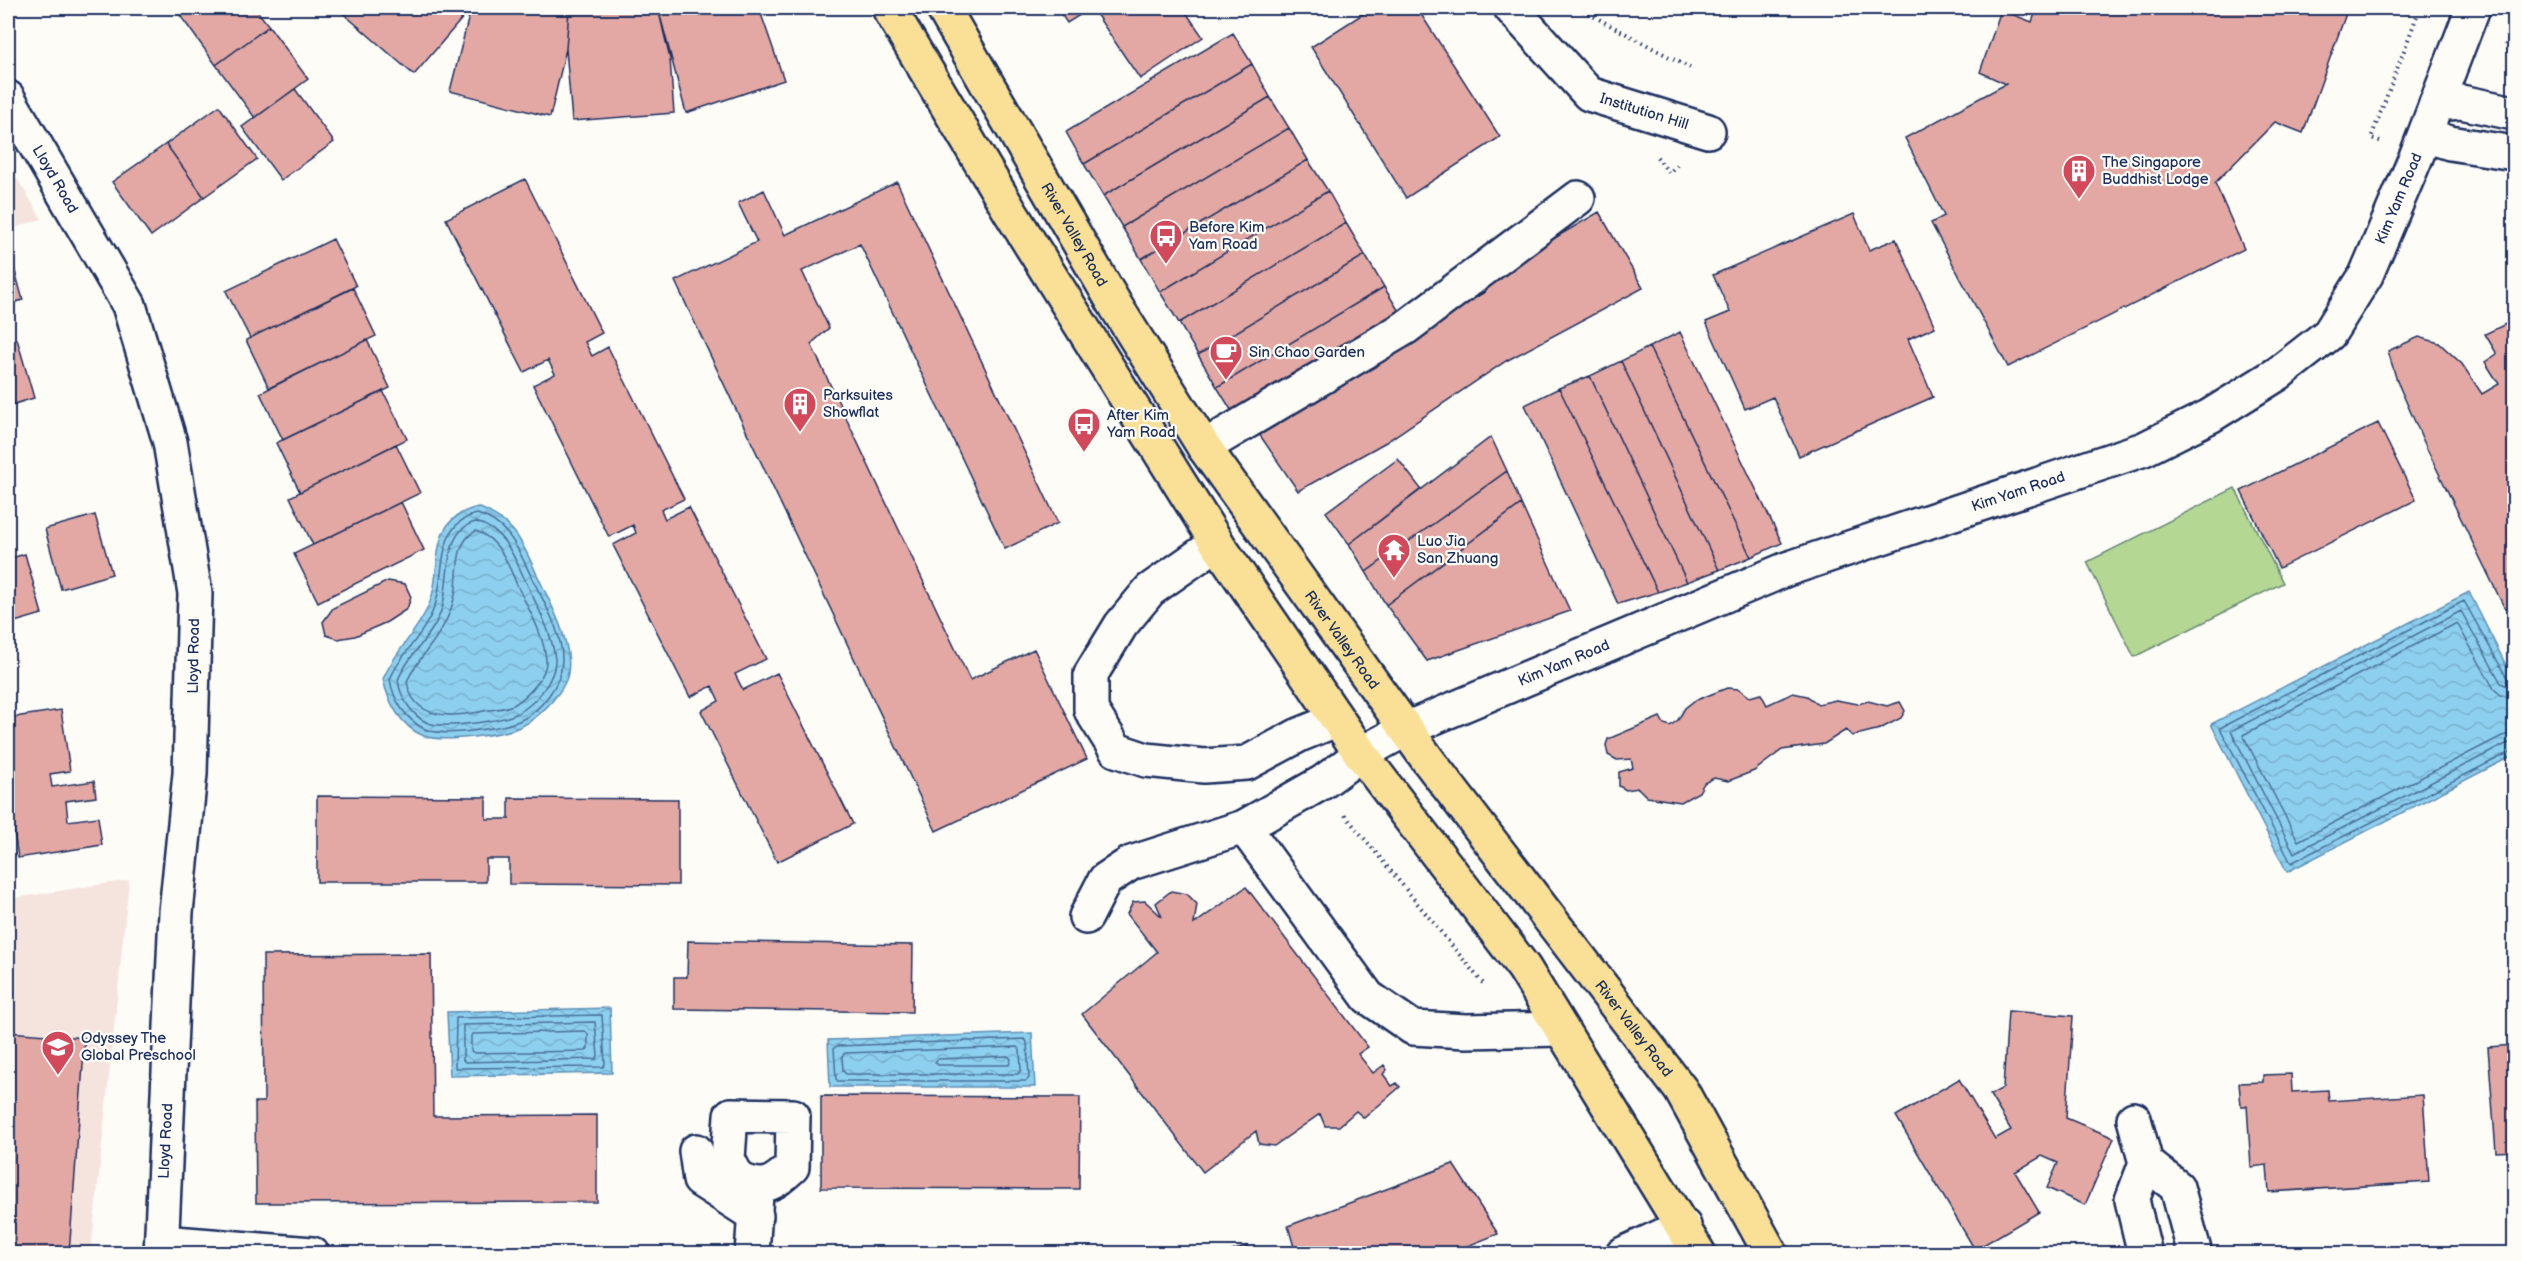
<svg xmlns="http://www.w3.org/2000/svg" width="2522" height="1261" font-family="'Balsamiq Sans',sans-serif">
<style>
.built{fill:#f5e3de}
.garden{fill:#b4d893;stroke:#688478;stroke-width:1.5}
.water{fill:url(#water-waves);stroke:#5f8fb5;stroke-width:1.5}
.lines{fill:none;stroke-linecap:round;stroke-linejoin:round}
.shore{stroke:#496f98;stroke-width:1.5}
.building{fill:#e3a8a4;stroke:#1b2f5e;stroke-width:1.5}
.minor-casing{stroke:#1b2f5e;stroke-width:38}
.major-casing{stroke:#1b2f5e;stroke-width:38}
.path{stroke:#1b2f5e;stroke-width:4;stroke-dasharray:1.5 4.5;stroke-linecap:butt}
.minor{stroke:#fdfcf7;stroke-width:33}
.major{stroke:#fadf96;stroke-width:33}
.labels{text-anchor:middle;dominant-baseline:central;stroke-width:4.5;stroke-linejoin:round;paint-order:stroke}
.street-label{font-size:15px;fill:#1b2f5e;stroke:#fdfcf7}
.poi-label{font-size:15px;fill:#1b2f5e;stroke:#fdfcf7;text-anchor:start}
</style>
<defs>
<pattern id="water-waves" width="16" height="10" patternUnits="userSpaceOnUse" patternTransform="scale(1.5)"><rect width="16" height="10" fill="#8dcfef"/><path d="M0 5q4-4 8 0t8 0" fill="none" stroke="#79b2cf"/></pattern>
</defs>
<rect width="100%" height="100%" fill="#fdfcf7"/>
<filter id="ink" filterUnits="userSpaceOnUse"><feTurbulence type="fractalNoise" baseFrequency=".0167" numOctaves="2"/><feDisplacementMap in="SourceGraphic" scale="12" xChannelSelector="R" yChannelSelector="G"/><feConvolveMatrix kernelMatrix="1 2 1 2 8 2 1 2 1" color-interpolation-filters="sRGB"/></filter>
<g filter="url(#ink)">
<path class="built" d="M8,164l34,55 -34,11z
M129,880l-38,373 -83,1v-355z"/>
<path class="garden" d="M2235,488l48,95 -149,74 -47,-95z"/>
<path class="water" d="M478,507c41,17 44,37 62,74 12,25 37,71 26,99 -7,17 -28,38 -44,46 -18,9 -79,17 -98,10 -23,-9 -36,-34 -41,-57 11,-26 32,-45 44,-70 19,-37 -5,-89 51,-102z
M2469,592l45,89v74l-227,117 -76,-148z
M610,1008l2,65 -162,3 -3,-64z
M1032,1033l3,54h-205l-2,-47z"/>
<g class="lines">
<path class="shore" d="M477,514c33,9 42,38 56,66 12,24 30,54 29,81 0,23 -22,51 -43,60 -19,7 -76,17 -94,8 -19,-9 -32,-29 -35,-50 11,-26 34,-44 44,-71 13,-31 -1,-84 43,-94z
M476,522c29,8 38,35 50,60 11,24 26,50 29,77 1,20 -20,45 -37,54 -16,8 -73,16 -90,10 -16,-7 -28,-26 -30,-43 10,-26 36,-44 44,-72 8,-25 0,-79 34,-86z
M476,531c25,9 32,34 42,56 11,23 26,48 28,73 1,16 -18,36 -31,44 -8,5 -21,5 -31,7 -30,6 -71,11 -77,-30 16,-32 39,-46 48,-86 4,-20 -2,-53 21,-64z
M2514,682l-7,-4 -43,-77 -244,127 71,135 223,-113
M2514,689l-13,-6 -40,-72 -230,120 63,122 212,-109 8,-2
M2514,698l-12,-2 -8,-7 -37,-66 -214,112 55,106 204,-105 12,-3
M602,1015l3,49 -2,3 -148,1 1,-50z
M595,1022l3,34 -2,3 -131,3 -2,-2v-35z
M585,1031l3,3v14l-2,3 -112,2 -3,-2v-15l2,-2z
M1024,1039l3,3 2,36 -3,3h-188l-2,-2 -2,-31 3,-2z
M1017,1047l3,3 1,20 -3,4h-172l-3,-3 -1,-15 3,-3z
M1008,1056l3,3 -2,6h-71l-3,-3 3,-3z"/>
</g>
<path class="building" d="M183,8h72l14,18 -53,39 -39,-54z
M337,8h134l-57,67z
M471,8h91l7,2 -3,39 -16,68 -100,-26z
M596,8h62l12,51 4,54 -102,8 -6,-72 3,-39z
M658,8h101l25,72 -98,33z
M1057,8h34l-24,15z
M1092,8h91l20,29 -63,42z
M1372,8h45l83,129 -94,61 -95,-151z
M2037,8h311l-45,125 -28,-11 -60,61 29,66 -236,118 -77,-144 13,-7 -39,-78 101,-54 -26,-12 21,-62 31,12z
M269,26l39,53 -53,39 -39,-53z
M1233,33l19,31 -168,100 -18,-32z
M1252,64l18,33 -167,99 -19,-32z
M295,89l39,53 -53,38 -39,-53z
M1270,97l19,31 -167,99 -19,-31z
M219,106l38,53 -53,38 -38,-53z
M1289,128l19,32 -167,99 -19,-32z
M166,144l38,53 -53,39 -39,-54z
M1308,160l20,31 -168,101 -19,-33z
M525,179l77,154 -17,9 7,14 16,-9 76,152 -23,11 4,9 24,-12 77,152 -31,15 8,16 34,-17 76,151 -76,38 -76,-151 18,-10 -7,-15 -22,11 -77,-152 23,-12 -3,-8 -24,12 -76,-152 22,-11 -7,-14 -24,12 -78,-153z
M897,182l161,341 -53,26 -145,-305 -58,27 27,57 -18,16 159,336 64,-31 53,110 -151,72 -261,-550 82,-39 -19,-39 26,-13 21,45z
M1328,191l18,32 -167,100 -19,-31z
M1599,212l44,76 -137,73 -120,81 -88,49 -43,-63 230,-136 -5,-10z
M1854,214l15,36 27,-11 39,88 -27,12 25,58 -134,59 -26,-59 -28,12 -39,-87 24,-10 -17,-37z
M1346,223l19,32 -167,100 -19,-32z
M333,239l23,47 -106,52 -24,-47z
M8,246l15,54 -15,4z
M1365,255l19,32 -167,100 -19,-32z
M1384,287l19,31 -167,100 -19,-31z
M353,288l23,48 -107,52 -23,-48z
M2514,320v284l-9,5 -78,-160 -30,-68 -9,-30 31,-14 20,6 23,21 20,30 17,-10 -14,-22 12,-8 -12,-20z
M1680,332l102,211 -31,14 -102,-210z
M17,339l17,59 -26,8v-64z
M367,340l23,48 -107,52 -23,-47z
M1649,347l102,210 -32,13 -98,-209z
M1621,361l98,209 -32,12 -97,-206z
M1590,376l97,206 -29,10 -99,-204z
M1559,388l99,204 -40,12 -93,-199z
M383,391l24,48 -107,53 -24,-49z
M2378,423l38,77 -137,68 -38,-77z
M1491,437l16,34 -141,101 -17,-28z
M396,444l24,49 -107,52 -23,-48z
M1398,459l23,30 -72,55 -23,-32z
M1507,471l14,33 -135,101 -20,-33z
M401,502l23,48 -106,52 -24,-48z
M1521,504l49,107 -143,50 -41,-56z
M95,515l17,59 -51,15 -16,-60z
M25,554l17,60 -34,10v-65z
M388,581l17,3 6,13 -4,12 -20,13 -32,14 -17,3 -12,-4 -3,-13 10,-14z
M1727,688l12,1 11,8 11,-3 6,11 26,-12 14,3 11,8 18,-4 22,4 10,-3 19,5 13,-4 5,9 -4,7 -21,11 -28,7 -6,-6 -22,14 -42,6 -28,21 -26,10 -14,-3 -10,5 -5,9 -18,10 -34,-5 -9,-9 -12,2 -7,-4v-14l14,-4 -2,-9 -14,1 -9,-5 -2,-10 2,-6 52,-22 4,7 6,2 8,-6 7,-12 9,-7z
M61,710l9,61 -20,3 2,13 42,-6 2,16 -30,4 2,20 30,-4 4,28 -84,13 -8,-53h-2v-87z
M317,796l169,1v22h23v-21l169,1v86l-169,-1v-25h-23v23h-169z
M1246,887l122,160 -10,7 15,19 11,-8 3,5 -4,4 9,12 5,-3 3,4 -36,31 -8,-7 -17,15h-14l-5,-12 -46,32 -15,-2 -3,-13 -53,41 -121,-158 75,-62 -30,-38 6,-12 12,-1 17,16 -6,-14 15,-12 16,3 10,10 -3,20z
M688,941l225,4 -1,67 -238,-3v-32h13z
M431,954l2,162 164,-1v87l-341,1 -1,-101h9l-1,-147z
M2008,1011l65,5 -7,102 48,20 -29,67 -38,-17 11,-25 -16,-7 -27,16 24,40 -64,38 -79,-134 63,-37 36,60 16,-9 -21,-35 13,-7z
M8,1032l77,6 -16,216h-61z
M2514,1045v106l-18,1 -8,-105z
M2291,1074l1,18 36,-2 1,11 94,-6 6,87 -160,10 -2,-27 -16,2 -4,-61h-6l-2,-23 24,-1v-7z
M821,1096l259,1 -1,92 -258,-1z
M1453,1164l45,70 -51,20h-151l-8,-28z
M1247,1246l2,8h-26z"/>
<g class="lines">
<g class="minor-casing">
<g id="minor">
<path id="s1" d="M1511,8l78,86 119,37"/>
<path id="s2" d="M8,98l121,207 41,137 25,151 -5,181 -14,138 -15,342"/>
<path d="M2436,104l25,-2 53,11"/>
<path d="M2425,135l25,8 64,10"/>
<path d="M1204,447l201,-119 173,-130"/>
<path d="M1217,543l-67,47 -29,35 -30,49v36l25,40 30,10 58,6 43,-3 52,-28 37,-15"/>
<path d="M1244,827l124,170 45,31 53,3 95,-2"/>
<path id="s3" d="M1086,917l19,-37 26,-17 113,-36 79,-45 38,-28 45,-25 381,-160 357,-120 66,-33 69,-43 50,-39 37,-59 50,-118 57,-149"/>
<path d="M731,1115l62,1 -1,51c-21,19 -28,23 -54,12l-10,-20z"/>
<path d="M2134,1119l12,44 31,24 18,67"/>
<path d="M696,1151l4,29 56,36"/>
<path d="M162,1242l150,12"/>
<path d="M752,1254l4,-59"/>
<path d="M1623,1254l61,-28"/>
<path d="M2145,1254l-13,-54 14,-37"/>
</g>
</g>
<g class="major-casing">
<g id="major">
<path d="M889,8l122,205 206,330 144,211 163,214 175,286"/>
<path id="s4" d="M943,8l174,300 87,139 224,313 253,330 90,164"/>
</g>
</g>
<path class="path" d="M1578,8l112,60
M2506,43l8,20
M2380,141l-9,-3 49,-130
M1657,157l12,16 10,-10
M1345,815l140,171"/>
<use href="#minor" class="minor"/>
<use href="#major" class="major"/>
</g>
</g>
<defs>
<g id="building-pin" transform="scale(1.725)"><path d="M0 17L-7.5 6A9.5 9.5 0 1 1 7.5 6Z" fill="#d1495b" stroke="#fdfcf7"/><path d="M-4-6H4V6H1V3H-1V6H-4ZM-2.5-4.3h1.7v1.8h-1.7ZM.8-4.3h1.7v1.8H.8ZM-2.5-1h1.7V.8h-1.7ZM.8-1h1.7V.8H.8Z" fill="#fff"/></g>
<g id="bus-pin" transform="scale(1.725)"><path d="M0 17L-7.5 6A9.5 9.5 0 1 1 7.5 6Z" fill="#d1495b" stroke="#fdfcf7"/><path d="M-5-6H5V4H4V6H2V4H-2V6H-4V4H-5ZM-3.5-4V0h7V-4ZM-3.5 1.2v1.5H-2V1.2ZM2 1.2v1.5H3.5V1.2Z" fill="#fff"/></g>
<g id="cafe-pin" transform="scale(1.725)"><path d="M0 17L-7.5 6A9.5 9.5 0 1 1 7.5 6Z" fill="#d1495b" stroke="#fdfcf7"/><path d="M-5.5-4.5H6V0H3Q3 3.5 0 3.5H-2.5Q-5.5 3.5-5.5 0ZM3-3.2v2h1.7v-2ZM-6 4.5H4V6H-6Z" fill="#fff"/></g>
<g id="temple-pin" transform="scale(1.725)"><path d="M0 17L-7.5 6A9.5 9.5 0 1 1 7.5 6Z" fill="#d1495b" stroke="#fdfcf7"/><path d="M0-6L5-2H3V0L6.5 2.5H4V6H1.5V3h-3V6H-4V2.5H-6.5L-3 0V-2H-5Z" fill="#fff"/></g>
<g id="school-pin" transform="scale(1.725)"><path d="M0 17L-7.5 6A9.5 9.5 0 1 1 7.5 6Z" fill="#d1495b" stroke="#fdfcf7"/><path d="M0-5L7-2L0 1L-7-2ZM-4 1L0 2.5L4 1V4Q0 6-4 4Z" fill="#fff"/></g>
</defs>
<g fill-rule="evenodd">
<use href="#building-pin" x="2079" y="171"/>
<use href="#bus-pin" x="1166" y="236"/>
<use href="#cafe-pin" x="1226" y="352"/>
<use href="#building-pin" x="800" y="404"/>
<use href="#bus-pin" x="1084" y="424"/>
<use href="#temple-pin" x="1394" y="550"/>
<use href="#school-pin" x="58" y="1047"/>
</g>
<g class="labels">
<g class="street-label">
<text stroke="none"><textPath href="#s1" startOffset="174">Institution Hill</textPath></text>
<text stroke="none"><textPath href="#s2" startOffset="94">Lloyd Road</textPath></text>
<text stroke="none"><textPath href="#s3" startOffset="1542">Kim Yam Road</textPath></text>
<text stroke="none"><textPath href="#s4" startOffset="262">River Valley Road</textPath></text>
<text stroke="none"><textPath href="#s3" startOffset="1038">Kim Yam Road</textPath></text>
<text stroke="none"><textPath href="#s4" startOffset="748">River Valley Road</textPath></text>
<text transform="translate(194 656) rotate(-89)">Lloyd Road</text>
<text stroke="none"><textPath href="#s3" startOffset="552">Kim Yam Road</textPath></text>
<text stroke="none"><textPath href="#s4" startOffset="1234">River Valley Road</textPath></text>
<text transform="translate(166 1141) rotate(-87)">Lloyd Road</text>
</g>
<g class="poi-label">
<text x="2102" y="162">The Singapore<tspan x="2102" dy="17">Buddhist Lodge</tspan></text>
<text x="1189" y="227">Before Kim<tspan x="1189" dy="17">Yam Road</tspan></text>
<text x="1249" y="352">Sin Chao Garden</text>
<text x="823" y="395">Parksuites<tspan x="823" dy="17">Showflat</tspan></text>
<text x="1107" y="415">After Kim<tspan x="1107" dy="17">Yam Road</tspan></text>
<text x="1417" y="541">Luo Jia<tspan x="1417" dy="17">San Zhuang</tspan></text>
<text x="81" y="1038">Odyssey The<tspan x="81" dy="17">Global Preschool</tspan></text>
</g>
</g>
<rect width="2522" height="1261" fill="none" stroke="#fdfcf7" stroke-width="30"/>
<rect x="15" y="15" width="2492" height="1231" fill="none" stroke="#1b2f5e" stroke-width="2" filter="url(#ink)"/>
</svg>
